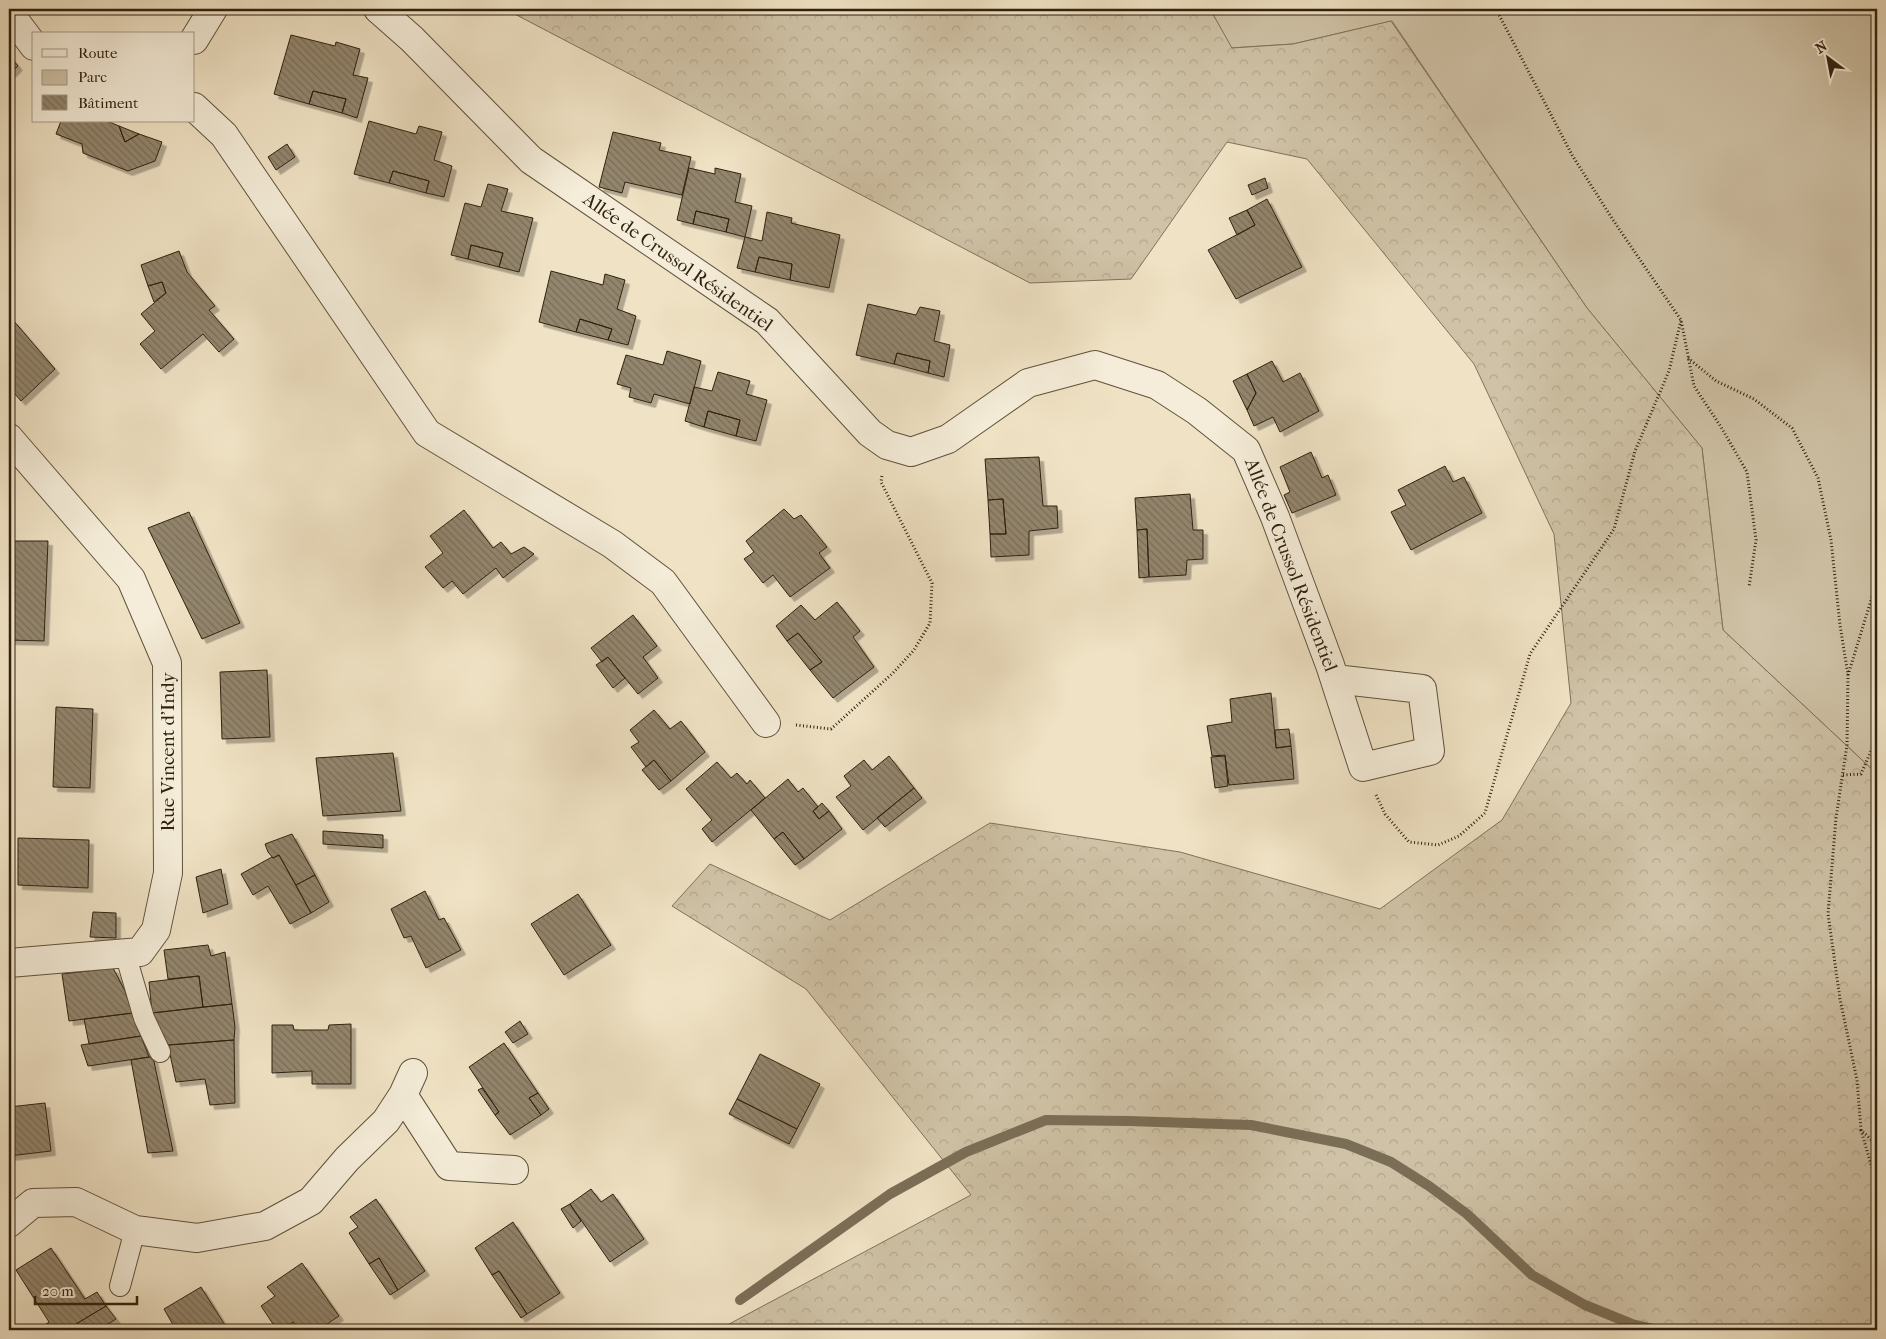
<svg xmlns="http://www.w3.org/2000/svg" width="1886" height="1339" font-family="'IM FELL French Canon',serif">
<style>
.green{fill:#cfc2a6;stroke:#7f725a}
.forest{fill:url(#forest-crowns);stroke:#7f725a}
.lines{fill:none;stroke-linecap:round;stroke-linejoin:round}
.stream{stroke:#7b6e57;stroke-width:10}
.building{fill:url(#building-back-hatch);stroke:#2f210f;filter:url(#shadow)}
.service-casing{stroke:#5f523c;stroke-width:22}
.minor-casing{stroke:#5f523c;stroke-width:30}
.path{stroke:#2f210f;stroke-width:3;stroke-dasharray:1 2.5;stroke-linecap:butt}
.service{stroke:#f5edd9;stroke-width:20}
.minor{stroke:#f5edd9;stroke-width:28}
.labels{text-anchor:middle;dominant-baseline:central;stroke-width:4;stroke-linejoin:round;paint-order:stroke}
.street-label{font-size:19px;fill:#2f210f;stroke:#f5edd9}
</style>
<defs>
<pattern id="forest-crowns" width="20" height="18" patternUnits="userSpaceOnUse" patternTransform="scale(1.25)"><rect width="20" height="18" fill="#cfc2a6"/><path d="M2 6a3 3 0 1 1 6 0M12 15a3 3 0 1 1 6 0" fill="none" stroke="#b2a68e"/></pattern>
<pattern id="building-back-hatch" width="6" height="6" patternUnits="userSpaceOnUse" patternTransform="scale(1.25)"><rect width="6" height="6" fill="#93866e"/><path d="M-1 5l2 2M0 0l6 6M5-1l2 2" fill="none" stroke="#786d59"/></pattern>
<filter id="shadow"><feDropShadow dx="4.5" dy="4.5" stdDeviation="0" flood-color="#0004"/></filter>
</defs>
<rect width="100%" height="100%" fill="#f0e3c5"/>
<filter id="stains"><feTurbulence type="fractalNoise" baseFrequency=".004" numOctaves="4"/><feColorMatrix values="0 0 0 0 .2 0 0 0 0 .09 0 0 0 0 .02 0 0 0 .5 -.17"/></filter>
<radialGradient id="worn" r=".72"><stop offset=".6" stop-color="#630" stop-opacity="0"/><stop offset="1" stop-color="#630" stop-opacity=".3"/></radialGradient>
<path class="green" d="M1210,9h667v765l-154,-144 -21,-182 -115,-140 -195,-287 -99,23 -62,4z"/>
<path class="forest" d="M505,9h705l22,39 61,-4 98,-23 196,287 115,140 21,182 154,144v556h-1159l253,-135 -165,-206 -134,-83 38,-42 120,56 160,-97 190,29 200,57 122,-89 69,-117 -17,-169 -80,-170 -167,-205 -80,-17 -96,137 -101,4z"/>
<g class="lines">
<path class="stream" d="M740,1300l150,-106 76,-42 80,-32 83,1 122,4 95,19 45,18 38,24 38,28 65,61 53,30 47,19 26,6"/>
</g>
<path class="building" d="M291,35l44,11 1,-4 24,7 -7,26 15,3 -11,40 -15,-5 4,-14 -33,-8 -4,13 -35,-10z
M9,55l9,11 -8,8 -1,-2z
M313,91l33,8 -4,14 -33,-9z
M61,121h46l12,5 6,16 14,-8 23,8 -7,19 -27,10 -45,-18 -1,-9 -26,-10z
M369,121l47,13 3,-8 23,6 -8,28 18,6 -8,31 -18,-4 3,-12 -36,-10 -4,12 -35,-9z
M119,126l20,8 -14,8z
M613,132l48,11 -2,7 32,7 -9,38 -57,-13 -3,11 -23,-6z
M287,144l8,13 -19,13 -8,-13z
M689,168l26,6v-6l26,6 -6,28 17,4 -7,31 -19,-5 3,-13 -33,-8 -3,13 -16,-4z
M393,171l36,10 -3,12 -37,-10z
M1265,178l3,10 -16,7 -4,-10z
M488,184l20,5 -7,22 32,7 -14,54 -20,-5 4,-14 -32,-8 -3,14 -17,-4 14,-52 16,4z
M1267,199l35,68 -66,32 -28,-49 47,-25 -8,-15z
M1247,210l8,15 -18,10 -8,-17z
M696,211l33,8 -3,13 -33,-8z
M767,212l25,6 -1,5 49,12 -11,53 -39,-8 2,-16 -33,-7 -4,15 -18,-4 8,-31 17,4z
M471,245l32,8 -4,14 -31,-8z
M179,251l8,21 28,34 -6,4 25,29 -15,13 -16,-18 -42,35 -21,-25 15,-13 -14,-17 25,-21 -4,-11 -14,4 -7,-21z
M759,257l33,7 -2,16 -35,-8z
M551,271l52,14 2,-11 20,6 -8,29 19,7 -8,29 -20,-5 4,-11 -32,-10 -4,13 -37,-10z
M162,282l4,11 -12,9 -6,-16z
M868,304l48,11 4,-8 20,4 -6,30 16,4 -6,32 -16,-4 2,-12 -33,-8 -3,11 -38,-9z
M580,319l32,10 -4,11 -32,-8z
M13,320l42,49 -34,32 -12,-14v-63z
M667,351l34,10 -11,43 -36,-10 -3,9 -22,-6 2,-9 -14,-4 9,-29 37,10z
M897,353l33,8 -2,12 -34,-9z
M1272,361l11,21 17,-9 19,38 -39,21 -7,-15 -19,9 -7,-16 9,-17 -9,-19z
M718,372l32,9 -4,13 21,6 -11,41 -20,-5 4,-16 -32,-9 -4,16 -19,-6 9,-34 18,4z
M1247,374l9,19 -9,17 -14,-29z
M708,411l32,9 -4,16 -32,-9z
M1311,452l11,26 6,-3 8,20 -44,18 -8,-18 6,-3 -10,-25z
M1039,457l4,49h14l1,22 -29,3v24l-38,2 -1,-23h16l-3,-35 -15,1 -3,-41z
M1445,466l8,16 11,-5 18,36 -71,37 -20,-38 15,-7 -8,-15z
M1190,494l3,36h10v29l-16,1 -1,15 -37,2 -2,-48 -10,1 -2,-32z
M1003,499l3,35h-16l-2,-34z
M784,509l10,10 7,-4 26,32 -8,6 11,15 -40,29 -17,-22 -10,8 -19,-24 10,-7 -8,-11z
M464,510l29,38 8,-6 10,12 13,-7 10,7 -31,24 -7,-10 -33,26 -11,-13 -9,7 -18,-21 18,-14 -13,-17z
M189,512l51,111 -38,16 -54,-111z
M1147,529l2,48 -10,1 -2,-48z
M9,541h39l-4,100 -35,-1z
M837,602l23,29 -7,6 21,30 -41,31 -23,-28 12,-8 -24,-29 -11,8 -11,-15 25,-21 14,15z
M633,615l24,31 -14,11 15,21 -20,16 -30,-37 -6,5 -11,-14z
M798,633l24,29 -12,8 -23,-29z
M608,657l17,21 -12,10 -17,-23z
M267,670l3,67 -48,2 -2,-67z
M1271,693l5,55 15,-2 3,33 -65,6 -4,-30 -13,1 -5,-30 25,-4 -2,-23z
M56,707l37,2 -3,79 -37,-1z
M654,710l16,19 11,-8 24,31 -34,29 -17,-21 -8,7 -15,-20 8,-5 -9,-12z
M1289,729l2,17 -15,2 -1,-18z
M393,753l8,58 -78,5 -7,-58z
M889,756l25,32 -51,42 -27,-33 15,-11 -7,-10 20,-16 8,10z
M1225,756l3,30 -13,2 -4,-31z
M654,760l17,21 -12,9 -17,-20z
M717,762l14,16 6,-5 10,11 3,-4 15,18 -53,44 -10,-13 10,-9 -26,-31z
M788,779l10,13 5,-4 15,19 -5,4 6,8 10,-8 13,18 -38,30 -21,-27 -9,7 -23,-29z
M914,788l8,10 -37,29 -8,-9z
M822,803l7,8 -10,8 -6,-8z
M323,831l60,4v13l-60,-4z
M783,832l21,27 -9,6 -21,-26z
M292,834l23,41 -19,10 -17,-30 -6,3 -5,-6 -3,-8z
M18,838l71,2 -1,48 -70,-3z
M279,855l32,58 -21,11 -22,-38 -15,9 -12,-21 31,-17 1,1z
M221,869l7,35 -25,9 -7,-36z
M315,875l14,27 -18,11 -15,-28z
M425,891l14,29 5,-2 17,32 -35,18 -15,-32 -7,2 -13,-29z
M578,894l33,51 -47,30 -33,-51z
M93,912l23,1v25l-26,-1z
M208,945l3,11 14,-4 7,52 -29,3 -4,-31 -31,3 -4,-29z
M113,968l12,23 8,22 -64,8 -7,-47z
M199,976l4,31 -51,6 -3,-31z
M232,1004l3,23 -1,13 -66,5 -16,-32z
M133,1013l8,23 -52,8 -5,-25z
M520,1021l8,13 -15,9 -8,-11z
M351,1024v60h-39v-13l-40,2v-48h21l1,5h34l1,-5z
M141,1036l8,21 -61,9 -7,-21z
M234,1040l1,63 -25,2 -5,-26 -29,3 -8,-37z
M504,1043l34,50 -9,5 12,17 -31,20 -15,-20 4,-3 -30,-45z
M760,1054l60,30 -23,45 -60,-30z
M149,1057h4l20,94 -25,2 -17,-93z
M482,1088l17,24 -4,3 -17,-25z
M538,1093l11,16 -8,6 -12,-17z
M737,1099l60,30 -8,15 -60,-30z
M45,1103l6,48 -42,5v-49z
M591,1189l10,13 12,-8 31,45 -34,23 -40,-58z
M376,1199l49,72 -27,19 -19,-32 -10,6 -20,-31 9,-6 -8,-10z
M570,1204l11,17 -8,7 -12,-19z
M513,1222l47,71 -33,21 -28,-43 -7,4 -17,-27z
M51,1248l34,51 12,-7 9,14 -40,24h-22l-2,-3 7,-5 -33,-52z
M379,1258l19,32 -8,5 -21,-31z
M302,1263l37,53 -21,14h-20l-5,-8 -12,8h-4l-16,-24 14,-10 -8,-9z
M499,1271l28,43 -6,4 -29,-43z
M201,1287l27,43h-52l-12,-21z
M106,1306l10,13 -11,7 2,4h-41z"/>
<g class="lines">
<g class="service-casing">
<path id="service" d="M125,953l19,65 16,34
M120,1286l15,-56"/>
</g>
<g class="minor-casing">
<path id="minor" d="M378,9l34,30 119,121 236,161 103,112 17,12 24,7 37,-13 80,-56 67,-18 62,20 40,26 49,39 29,67 55,148 33,102 67,-16 -8,-62 -87,-10
M9,13l25,33
M194,40l19,-31
M194,107l30,28 203,298 185,111 51,38 103,141
M9,438l122,141 36,84 1,210 -12,57 -16,22 -131,11
M403,1095l46,71 65,4
M9,1223l24,-20 43,-1 59,28 62,8 68,-12 46,-25 36,-42 39,-38 17,-26 10,-22"/>
</g>
<path class="path" d="M1496,9l76,146 41,65 68,100 13,66 27,41 26,45 9,68 -7,47
M1688,358l28,23 38,18 38,29 26,50 13,62 9,85 8,50 -1,70 -11,73 -8,96 12,85 17,81 4,50 16,15
M1848,675l29,-94
M796,725l35,4 62,-56 21,-23 16,-27 2,-40 -51,-101 1,-7
M1843,775l18,-1 16,-37
M1376,795l9,19 24,28 29,3 21,-9 26,-23 45,-159 84,-125 21,-78 34,-80 12,-51
M1861,1130l16,55"/>
<use href="#service" class="service"/>
<use href="#minor" class="minor"/>
</g>
<g class="labels">
<g class="street-label">
<text transform="translate(678 262) rotate(35)">Allée de Crussol Résidentiel</text>
<text transform="translate(1291 565) rotate(69)">Allée de Crussol Résidentiel</text>
<text transform="translate(168 752) rotate(-90)">Rue Vincent d'Indy</text>
</g>
</g>
<rect width="1886" height="1339" fill="none" stroke="#f0e3c5" stroke-width="30"/>
<rect x="10" y="10" width="1866" height="1319" fill="none" stroke="#2f210f" stroke-width="2.5"/>
<rect x="15" y="15" width="1856" height="1309" fill="none" stroke="#2f210f"/>
<rect x="32" y="32" width="162" height="90" fill="#f5edd9" stroke="#a69b88"/>
<rect x="42" y="49" width="25" height="8" fill="#f5edd9" stroke="#a69b88"/>
<text x="78" y="58" font-size="15" fill="#2f210f">Route</text>
<rect x="42" y="70" width="25" height="15" fill="#cfc2a6" stroke="#a69b88"/>
<text x="78" y="82" font-size="15" fill="#2f210f">Parc</text>
<rect x="42" y="95" width="25" height="15" fill="url(#building-back-hatch)" stroke="#a69b88"/>
<text x="78" y="108" font-size="15" fill="#2f210f">Bâtiment</text>
<g transform="translate(1828 58) rotate(328)" stroke="#f5edd9" stroke-width="4" paint-order="stroke">
<path d="M0-4L9 19L0 12L-9 19Z" fill="#2f210f"/>
<text y="-8" font-size="14" font-weight="bold" text-anchor="middle" fill="#2f210f">N</text>
</g>
<path d="M35 1296v8h102v-8" fill="none" stroke="#2f210f" stroke-width="2.5"/>
<text x="42" y="1296" font-size="15" fill="#2f210f" stroke="#f5edd9" stroke-width="4" paint-order="stroke">20 m</text>
<rect width="100%" height="100%" filter="url(#stains)"/>
<rect width="100%" height="100%" fill="url(#worn)"/>
</svg>
